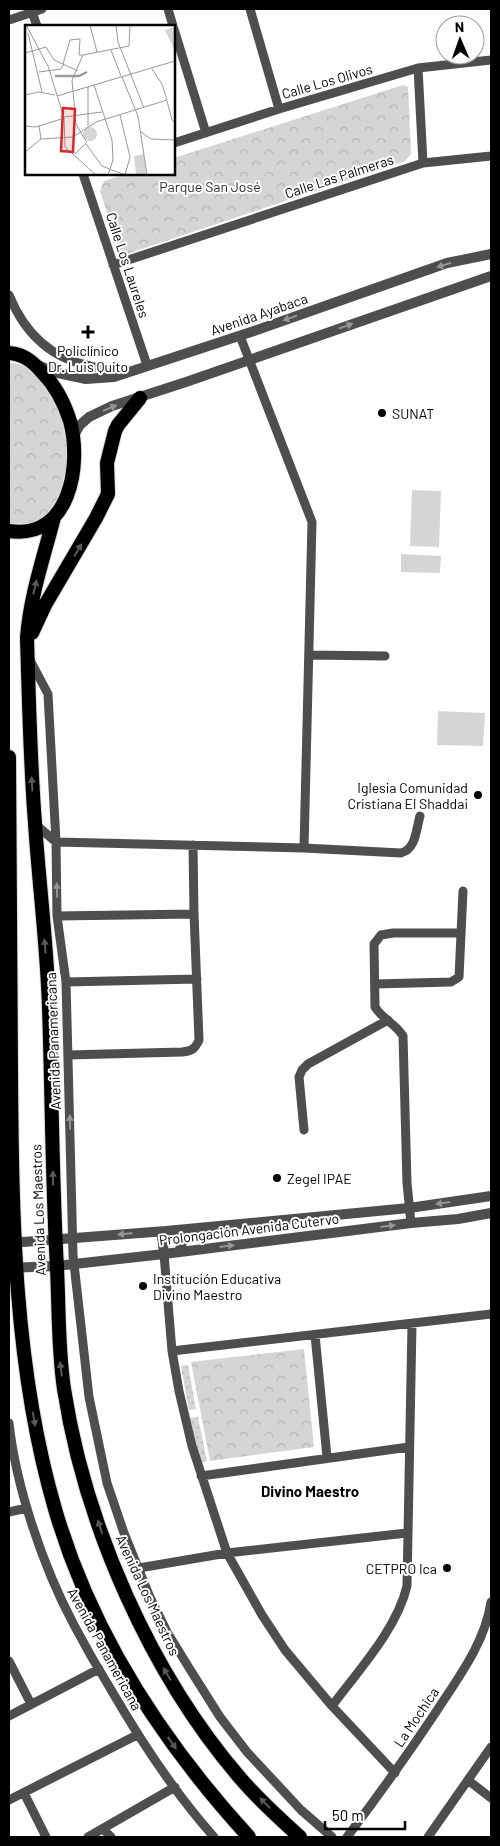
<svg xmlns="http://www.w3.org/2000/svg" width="500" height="1846" font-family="Barlow,sans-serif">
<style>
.grass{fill:url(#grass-dots)}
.park{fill:url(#park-crowns)}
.pitch{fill:#d5d5d5}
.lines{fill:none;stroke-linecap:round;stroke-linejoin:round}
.trunk-casing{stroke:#dbdbdb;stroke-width:16}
.minor{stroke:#4e4e4e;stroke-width:9}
.tertiary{stroke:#4e4e4e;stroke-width:10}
.trunk{stroke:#000;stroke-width:14}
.oneway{fill:#959595}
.oneway2{fill:#595959}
.poi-dot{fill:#000;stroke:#fff;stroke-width:2}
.labels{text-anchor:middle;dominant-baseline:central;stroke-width:4;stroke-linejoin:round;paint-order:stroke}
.street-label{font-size:14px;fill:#000;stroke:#fff}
.park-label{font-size:14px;fill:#2c2c2c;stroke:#fff}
.poi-label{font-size:14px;fill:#000;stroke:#fff;text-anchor:start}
.neighbourhood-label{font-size:15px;font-weight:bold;fill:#000;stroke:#fff}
.inset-river{fill:none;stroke:#9c9c9c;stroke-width:2.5}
.inset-road{fill:none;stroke:#999;stroke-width:1}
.view{fill:#d62828;fill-opacity:0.15;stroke:#d62828;stroke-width:2.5}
.inset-edge{fill:none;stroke:#000;stroke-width:2.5}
</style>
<defs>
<pattern id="grass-dots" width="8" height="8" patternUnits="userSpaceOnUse" patternTransform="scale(1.25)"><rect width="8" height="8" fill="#d5d5d5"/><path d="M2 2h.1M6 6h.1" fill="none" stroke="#b5b5b5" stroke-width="1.8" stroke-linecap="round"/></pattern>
<pattern id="park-crowns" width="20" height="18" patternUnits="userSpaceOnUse" patternTransform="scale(1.25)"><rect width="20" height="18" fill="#d5d5d5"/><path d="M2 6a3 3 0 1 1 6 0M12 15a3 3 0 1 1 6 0" fill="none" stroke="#b5b5b5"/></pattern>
</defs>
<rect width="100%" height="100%" fill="#fff"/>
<path class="grass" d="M188,1365l8,44 -7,1 -8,-44z
M198,1417l9,44 -7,2 -10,-45z"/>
<path class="park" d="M403,85l5,2 3,67 -6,7 -284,95 -21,-65 4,-10 22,-7h48v-16z
M9,363l10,1 9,4 9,7 20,30 9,28 2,42 -18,45 -41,9z
M304,1349l10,98 -104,14 -19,-99z"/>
<path class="pitch" d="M412,490l29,1 -2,56 -29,-1z
M401,554l40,2 -1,17 -39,-1z
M438,711l47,2 -2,33 -46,-1z"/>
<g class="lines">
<g class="trunk-casing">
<path id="trunk" d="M9,353c14,1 23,8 32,18 14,14 23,31 29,50 12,44 0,119 -61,110
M54,517c-10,40 -24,79 -27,121 2,61 3,123 8,185 4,61 12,122 14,184 3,87 3,174 8,261 2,41 1,81 7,121 21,136 87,286 177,390 18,21 39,40 59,58
M32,633l13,-28 51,-87 12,-24 -1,-31 8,-32 3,-6 22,-27
M9,757c1,105 2,210 2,315 1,147 3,296 44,437 36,124 108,234 194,328"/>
</g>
<path class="minor" d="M168,9l5,17
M250,9l29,100
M32,12l5,14
M9,20l33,-11
M174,29l32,104
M418,68l5,95
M174,143l105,-34 139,-41 73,-8
M83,174l64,191
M113,265l310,-102 68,-7
M9,295c15,37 41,63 81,71 12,3 26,4 39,6
M240,336l72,186 -8,326
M310,655l75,1
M30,660l18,34 8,148 1,74 9,66 7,273 16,142 18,86 17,50 25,62 18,37 24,39 29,46 27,35 54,58 31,27
M35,824l21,18 248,6 97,5c15,-4 15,-23 19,-37
M57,916l137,-2
M66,982l131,-3
M375,984l76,-2 8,-5 4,-86
M68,1055l114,-3c10,-1 13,-3 17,-12l-5,-126 -1,-69
M304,1130l-5,-53 3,-7 6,-6 80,-44
M411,1223l-4,-40 -4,-147c-7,-12 -21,-17 -28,-29l-1,-63 7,-9 12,-2h68
M164,1254l8,97 7,40 13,55 35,107 35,62 23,35 47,56 63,67
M315,1335l12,122
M172,1351l319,-37
M9,1423c7,64 34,144 65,202 11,21 23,42 36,63 30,52 64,104 104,149
M201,1476l208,-29
M9,1512l18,-4
M139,1568l88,-15 180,-20
M9,1661l22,43
M332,1706c26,-35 65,-77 75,-120l5,-262
M9,1716l90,-47
M469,1781l22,17
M24,1793l22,44
M9,1800l128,-65
M104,1830l7,7
M88,1837l87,-50
M347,1837c31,-41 61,-83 89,-125 22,-34 49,-69 55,-110
M428,1837l63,-90"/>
<path class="tertiary" d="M37,365l21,8 28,6 28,-2 140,-46 193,-68 44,-9
M73,437l7,-12 9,-8 23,-11 74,-24 305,-106
M177,1230l5,4c1,7 0,11 -3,18
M10,1243l156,-12 243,-23 82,-12
M164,1254l-2,-18 4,-5
M9,1268l47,-2 108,-12 247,-31 47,-4 33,-6"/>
<use href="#trunk" class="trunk"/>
</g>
<defs><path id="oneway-solid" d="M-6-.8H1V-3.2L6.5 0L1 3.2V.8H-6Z" transform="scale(1.25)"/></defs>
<g class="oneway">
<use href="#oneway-solid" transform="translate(444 265) rotate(163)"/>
<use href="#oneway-solid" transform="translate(290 318) rotate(161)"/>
<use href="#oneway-solid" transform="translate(346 326) rotate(-19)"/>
<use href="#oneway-solid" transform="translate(110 408) rotate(-23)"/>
<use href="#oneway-solid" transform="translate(57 890) rotate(-91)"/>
<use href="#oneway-solid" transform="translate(70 1122) rotate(-91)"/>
<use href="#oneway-solid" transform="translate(443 1203) rotate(172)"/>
<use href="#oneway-solid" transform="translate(388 1226) rotate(-7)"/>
<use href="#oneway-solid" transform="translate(125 1234) rotate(175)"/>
<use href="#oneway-solid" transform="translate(227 1246) rotate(-7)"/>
</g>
<g class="oneway2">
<use href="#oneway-solid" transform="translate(78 550) rotate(-59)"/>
<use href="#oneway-solid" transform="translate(35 587) rotate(-77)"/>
<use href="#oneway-solid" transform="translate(32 784) rotate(-93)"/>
<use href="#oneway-solid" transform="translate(45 946) rotate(-94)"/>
<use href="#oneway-solid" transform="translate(53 1178) rotate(-91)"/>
<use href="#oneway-solid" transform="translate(61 1369) rotate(-97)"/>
<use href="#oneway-solid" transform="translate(34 1419) rotate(80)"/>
<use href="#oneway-solid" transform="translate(100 1527) rotate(-108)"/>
<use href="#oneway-solid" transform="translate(167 1674) rotate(-121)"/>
<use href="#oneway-solid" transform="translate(172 1743) rotate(55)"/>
<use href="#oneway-solid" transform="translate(265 1803) rotate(-135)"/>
</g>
<g class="poi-dot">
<path d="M85.5 324.5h5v5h5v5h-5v5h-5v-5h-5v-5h5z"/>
<circle cx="382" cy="413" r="5"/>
<circle cx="478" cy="795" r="5"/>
<circle cx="277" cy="1178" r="5"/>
<circle cx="143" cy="1286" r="5"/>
<circle cx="447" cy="1568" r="5"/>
</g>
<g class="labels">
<g class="street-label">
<text transform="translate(327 81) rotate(-16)">Calle Los Olivos</text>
<text transform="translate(339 176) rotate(-18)">Calle Las Palmeras</text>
<text transform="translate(128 265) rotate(72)">Calle Los Laureles</text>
<text transform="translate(259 314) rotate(-19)">Avenida Ayabaca</text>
<text transform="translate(53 1041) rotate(-92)">Avenida Panamericana</text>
<text transform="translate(38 1210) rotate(-92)">Avenida Los Maestros</text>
<text transform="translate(249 1229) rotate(-7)">Prolongación Avenida Cutervo</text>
<text transform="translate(148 1595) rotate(65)">Avenida Los Maestros</text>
<text transform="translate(105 1649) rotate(61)">Avenida Panamericana</text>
<text transform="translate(416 1717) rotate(-56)">La Mochica</text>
</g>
<g class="park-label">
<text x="210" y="186">Parque San José</text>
</g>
<g class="poi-label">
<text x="88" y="350" text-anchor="middle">Policlínico<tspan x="88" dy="16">Dr. Luis Quito</tspan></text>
<text x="392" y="413">SUNAT</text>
<text x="468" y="787" text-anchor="end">Iglesia Comunidad<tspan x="468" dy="16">Cristiana El Shaddai</tspan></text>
<text x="287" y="1178">Zegel IPAE</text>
<text x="153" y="1278">Institución Educativa<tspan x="153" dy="16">Divino Maestro</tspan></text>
<text x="437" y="1568" text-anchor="end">CETPRO Ica</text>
</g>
<g class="neighbourhood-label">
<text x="310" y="1491">Divino Maestro</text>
</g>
</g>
<g transform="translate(25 25)">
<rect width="150" height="150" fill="#fff"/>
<path d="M150,2v21l-1,1 -9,-19zM119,129l2,21h-10l-2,-19z" fill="#d5d5d5"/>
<path d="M58 109a7 7 0 1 1 14 0a7 7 0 1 1-14 0Z" fill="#d5d5d5"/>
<path class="inset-river" d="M30,51h24l8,-4"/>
<path class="inset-road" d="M1,0l22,41 16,52 1,29 31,28M65,0l7,27M91,0l2,17 26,66M3,8l14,59M86,25l10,26M0,28l21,-6 8,13 24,11M38,39l7,-24 10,-1 -1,16h4M127,44l10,15 5,16M14,47l22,-3 3,-5M97,52l16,39 9,59M69,60l18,55 1,20 -5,15M0,70l14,-3 16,3M32,71l118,-35M142,76l5,19 3,2M95,90l10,42 -5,18M39,92l38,-5M0,101l11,1 25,-8M14,101l2,13 32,-2 23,-15 71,-22M63,101v-39M116,107l10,7 24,1M62,118l-11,-19 -4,-44 11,-25 46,-9 1,-21M61,119l16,22 23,9M0,127l16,-13M50,129l11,-11"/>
<path class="view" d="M38,83l12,1 -2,43 -12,-1z"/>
<rect width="150" height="150" class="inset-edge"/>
</g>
<rect width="500" height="1846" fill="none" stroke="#000000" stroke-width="20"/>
<g transform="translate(460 40) rotate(358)"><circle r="24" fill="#ffffff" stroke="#999999"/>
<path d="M0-4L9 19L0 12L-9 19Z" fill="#000000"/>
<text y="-8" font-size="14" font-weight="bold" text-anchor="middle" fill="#000000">N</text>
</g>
<path d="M325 1821v8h80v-8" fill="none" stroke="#000000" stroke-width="2.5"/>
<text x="332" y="1821" font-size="15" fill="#000000" stroke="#ffffff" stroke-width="4" paint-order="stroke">50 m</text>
</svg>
